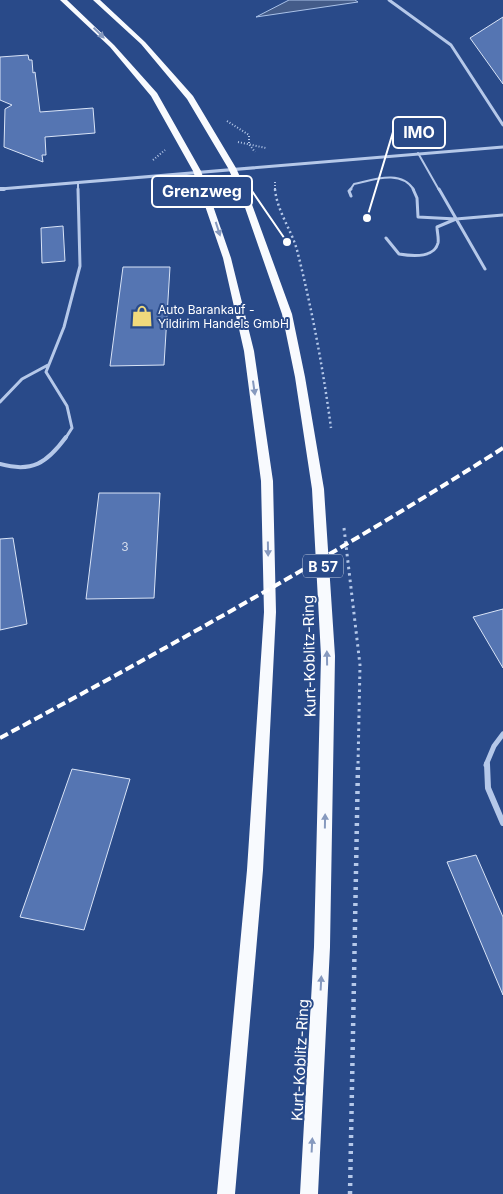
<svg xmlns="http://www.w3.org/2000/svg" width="503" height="1194" font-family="Inter,sans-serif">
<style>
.water{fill:#445c89;stroke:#aac2e9}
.building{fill:#5575b2;stroke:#d9e4f7}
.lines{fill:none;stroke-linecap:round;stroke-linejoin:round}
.path-far3{stroke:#b5c8e9;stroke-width:2;stroke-dasharray:1 2;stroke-linecap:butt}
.path-far2{stroke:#b5c8e9;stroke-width:2.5;stroke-dasharray:2 3;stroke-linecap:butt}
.path-far1{stroke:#b5c8e9;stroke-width:3;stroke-dasharray:2.5 4;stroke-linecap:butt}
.path{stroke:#b5c8e9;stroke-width:4.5;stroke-dasharray:3 5;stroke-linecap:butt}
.lane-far2{stroke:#b5c8e9;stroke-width:2}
.lane-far1{stroke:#b5c8e9;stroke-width:3}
.lane{stroke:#b5c8e9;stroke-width:4}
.street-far3{stroke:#b5c8e9;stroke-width:3}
.street-far2{stroke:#b5c8e9;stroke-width:4}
.street-far1{stroke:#b5c8e9;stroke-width:5}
.street{stroke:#b5c8e9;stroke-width:6}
.primary{fill:#f8fafe;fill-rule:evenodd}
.rail{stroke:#fff;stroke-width:4;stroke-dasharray:9 4;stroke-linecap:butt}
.oneway{fill:#8699be}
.labels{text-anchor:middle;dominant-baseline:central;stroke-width:4;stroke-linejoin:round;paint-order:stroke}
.far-poi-label{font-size:12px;fill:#fff;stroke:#294a89;text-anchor:start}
.number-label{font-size:12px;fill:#d4dcec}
.shield{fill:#294a89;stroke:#bfc9dc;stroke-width:1}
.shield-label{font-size:14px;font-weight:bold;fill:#fff}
.street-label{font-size:15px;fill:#fff;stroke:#294a89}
.leader{fill:none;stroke:#fff;stroke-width:2}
.callout-dot{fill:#fff;stroke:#294a89;stroke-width:2}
.callout{fill:#294a89;stroke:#fff;stroke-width:2}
.callout-label{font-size:16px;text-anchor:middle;font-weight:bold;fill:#fff}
</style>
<rect width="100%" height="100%" fill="#294a89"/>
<path class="water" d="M289,0h66l3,2 -102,15z"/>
<path class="building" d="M503,17v67l-33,-46z
M28,55l1,5h3l1,13 2,-1 5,40 53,-4 2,25 -50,4 1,18h-4l1,7 -39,-15 1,-38 7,-4 -12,-5v-43z
M63,226l2,35 -23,2 -1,-35z
M123,267h47l-6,98 -54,1z
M99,493h61l-6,105 -68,1z
M13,538l14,86 -27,6v-91z
M503,609v59l-30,-51z
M72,769l58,10 -46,151 -64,-13z
M476,855l27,62v78l-56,-133z"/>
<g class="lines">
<path class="path-far3" d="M227,121l22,14v9l6,8
M238,142l28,6
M153,160l12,-10
M275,182v8"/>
<path class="path-far2" d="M275,189c2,22 16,40 22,61 15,59 26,118 34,178
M163,192l6,9 20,3"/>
<path class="path-far1" d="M344,528l16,137 -2,100"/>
<path class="path" d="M350,1194l8,-430"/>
<path class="lane-far2" d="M418,153l21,37
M78,182v8
M350,190l4,-6c19,-4 47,-15 60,6"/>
<path class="lane-far1" d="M351,189l-2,2 2,5
M439,189l46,80
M456,219l47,-4
M386,238l13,16c12,2 35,5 39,-11 1,-5 -1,-11 -1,-16l19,-8 -38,-2 -1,-19 -4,-9
M0,402l22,-23 26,-14
M65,439l7,-11 -5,-22 -21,-34 18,-45 16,-61 -2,-77"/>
<path class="lane" d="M0,464c32,9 47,-1 66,-27"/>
<path class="street-far3" d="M389,0l62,45 52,80
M0,189l503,-42"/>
<path class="street-far2" d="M0,189h4"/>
<path class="street-far1" d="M486,765l8,-19 9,-12"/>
<path class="street" d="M487,764l1,24 15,35"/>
<path class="primary" d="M60,0h7l47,45 43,48 44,78 30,87 23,93 19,130 3,131 -13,258 -28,324h-18l30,-324 17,-258 -3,-131 -17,-130 -21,-93 -30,-87 -42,-75 -41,-49z
M93,0h7l45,42 48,54 43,72 14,31 42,115 13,63 19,112 11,167 -5,291 -12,247h-18l14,-247 7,-291 -9,-167 -17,-112 -13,-63 -40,-115 -14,-31 -41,-69 -46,-55z"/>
<path class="rail" d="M0,738c171,-92 340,-186 503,-290"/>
</g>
<defs><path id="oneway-solid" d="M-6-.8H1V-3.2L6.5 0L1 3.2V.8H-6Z" transform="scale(1.25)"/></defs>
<g class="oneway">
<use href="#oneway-solid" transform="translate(99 33) rotate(44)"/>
<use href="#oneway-solid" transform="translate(218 229) rotate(72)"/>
<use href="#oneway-solid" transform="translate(254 388) rotate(82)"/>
<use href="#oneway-solid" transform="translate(268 549) rotate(89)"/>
<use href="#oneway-solid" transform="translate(327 658) rotate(-91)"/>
<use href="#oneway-solid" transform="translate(325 821) rotate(-89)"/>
<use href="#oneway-solid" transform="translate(321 983) rotate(-87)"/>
<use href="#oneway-solid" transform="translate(312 1145) rotate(-87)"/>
</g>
<defs>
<g id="shop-bare" transform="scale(1.725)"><path d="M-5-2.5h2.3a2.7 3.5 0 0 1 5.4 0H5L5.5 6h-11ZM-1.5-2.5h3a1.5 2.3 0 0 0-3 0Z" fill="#f0d97c" stroke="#294a89" stroke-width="2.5" paint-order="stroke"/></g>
</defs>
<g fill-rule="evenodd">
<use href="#shop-bare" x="142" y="316"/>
</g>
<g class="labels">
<g class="far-poi-label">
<text x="158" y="309">Auto Barankauf -<tspan x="158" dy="14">Yildirim Handels GmbH</tspan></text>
</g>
<g class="number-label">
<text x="125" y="546">3</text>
</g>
<rect class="shield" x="303" y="554.5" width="40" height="23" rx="4"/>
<g class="shield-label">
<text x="323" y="566">B 57</text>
</g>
<g class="street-label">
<text transform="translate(309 656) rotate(-91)">Kurt-Koblitz-Ring</text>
<text transform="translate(300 1060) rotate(-87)">Kurt-Koblitz-Ring</text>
</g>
</g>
<path class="leader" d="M367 218L393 132M287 242L252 191"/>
<g class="callout-dot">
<circle cx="367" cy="218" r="5"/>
<circle cx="287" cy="242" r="5"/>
</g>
<g class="callout">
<rect x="393" y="117" width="52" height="31" rx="5"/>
<rect x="152" y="176" width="100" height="31" rx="5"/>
</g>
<g class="callout-label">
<text x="419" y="138">IMO</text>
<text x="202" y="197">Grenzweg</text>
</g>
</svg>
